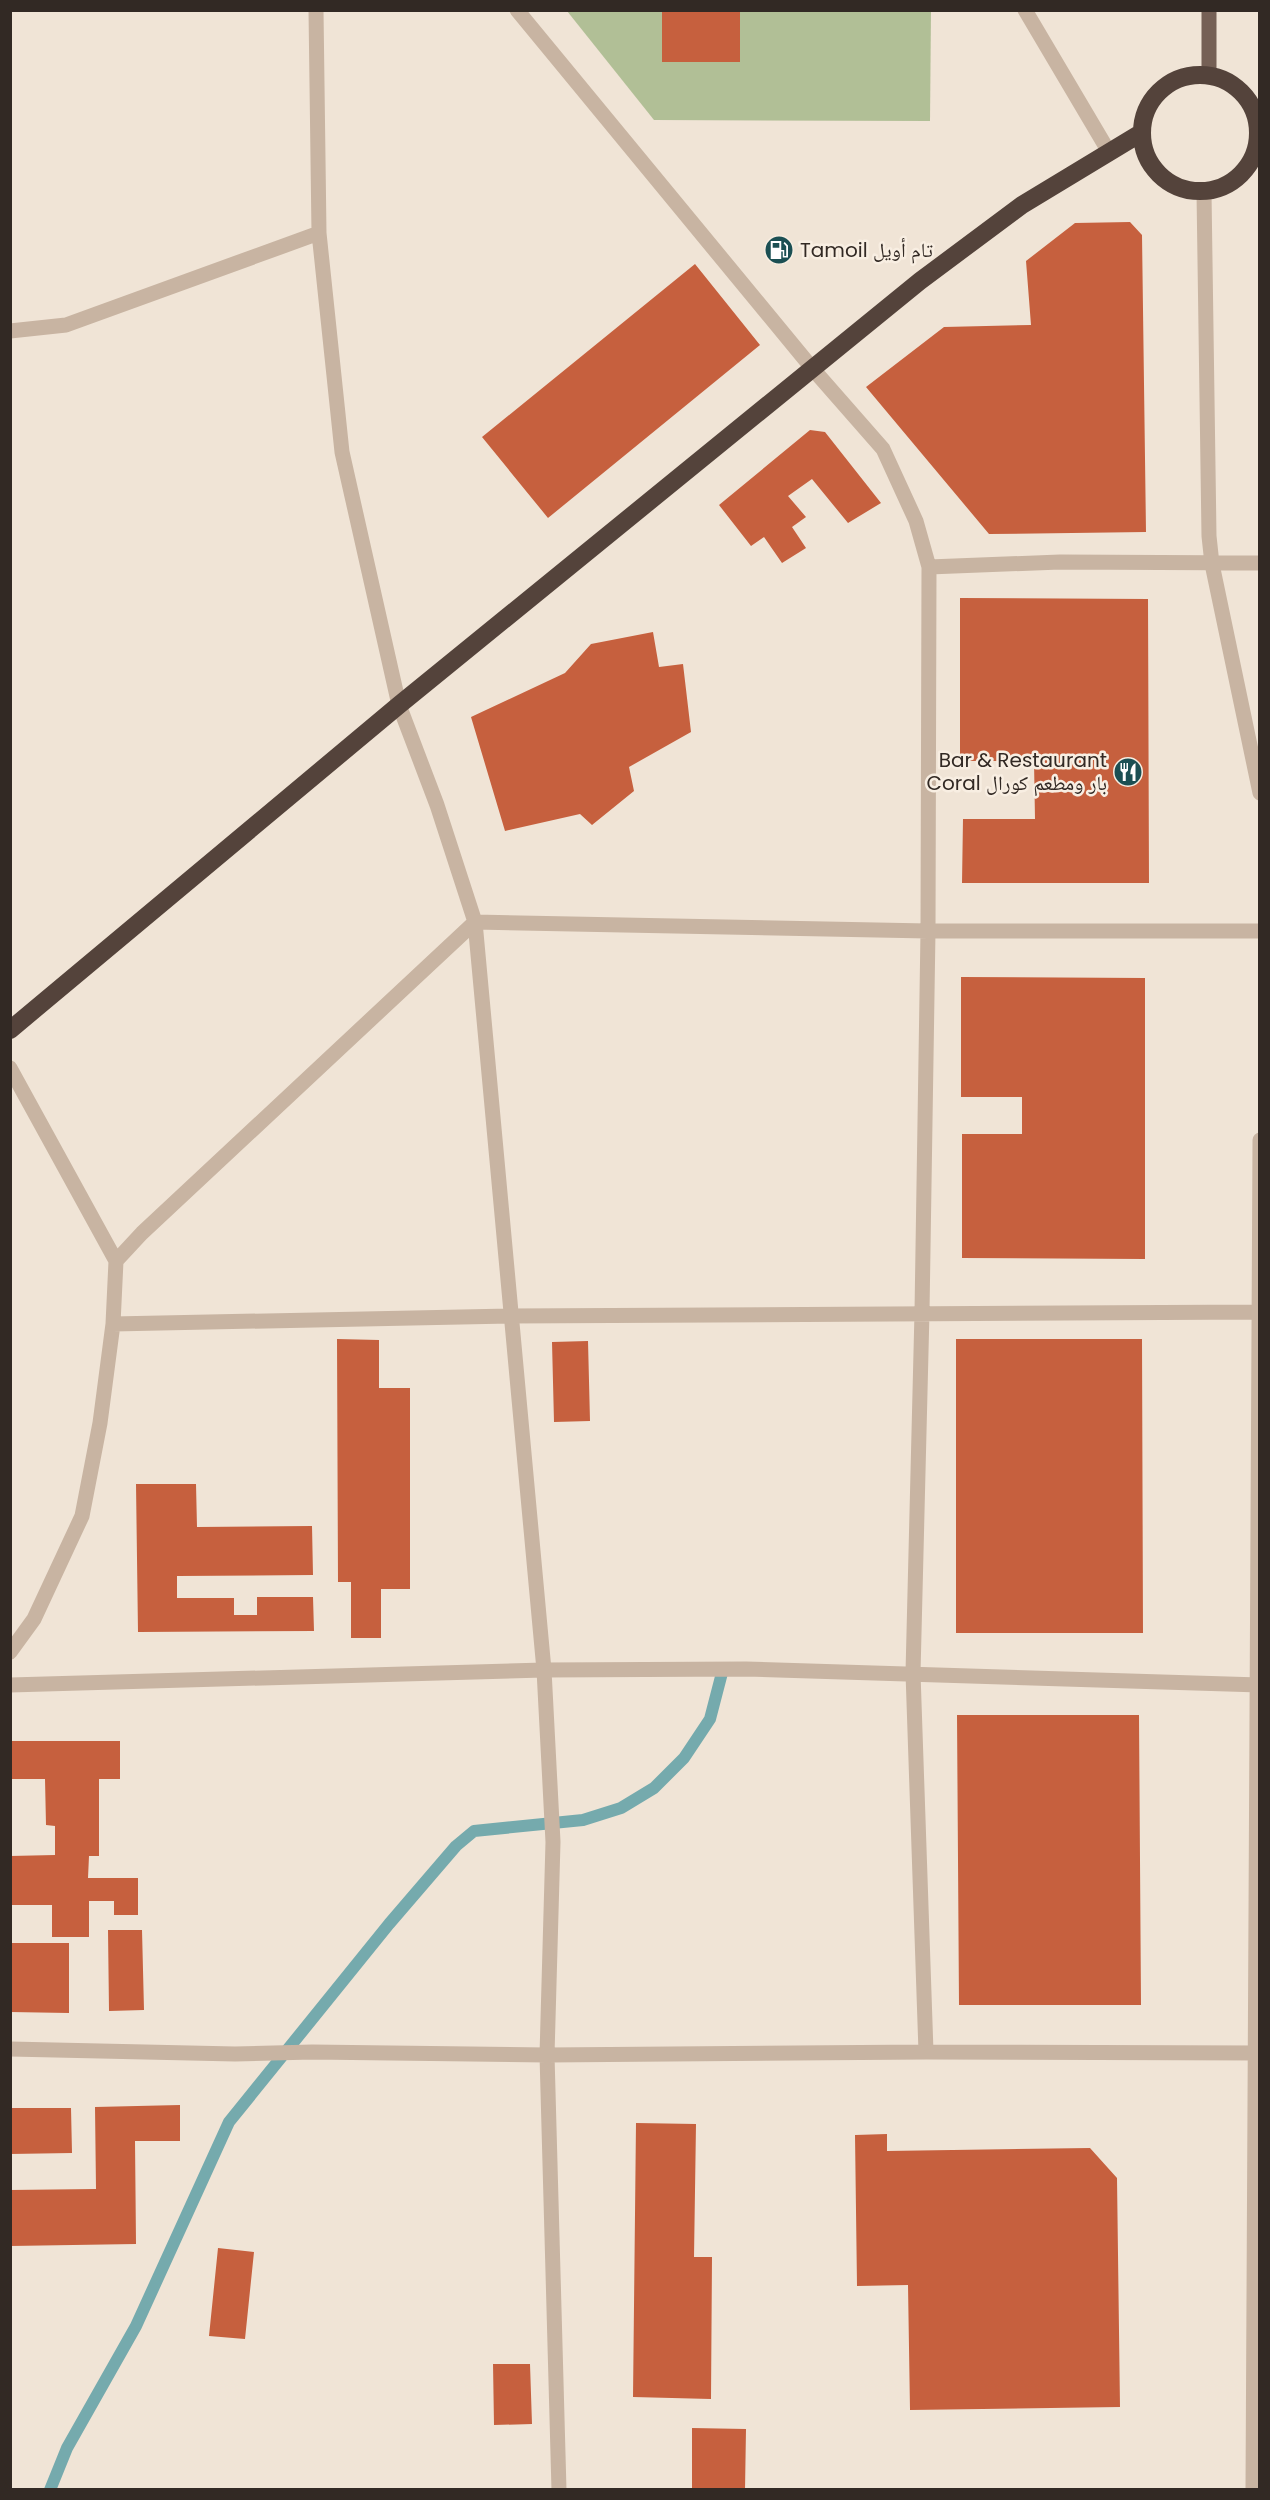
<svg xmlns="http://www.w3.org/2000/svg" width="1270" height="2500" font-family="Poppins,'Noto Naskh Arabic',sans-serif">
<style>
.green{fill:#b1bf96}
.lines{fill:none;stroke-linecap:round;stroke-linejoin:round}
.stream{stroke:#75aaad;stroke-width:12}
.building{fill:#c6603e}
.minor{stroke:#c8b4a2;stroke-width:15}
.major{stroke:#756055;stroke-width:15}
.highway{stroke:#54433b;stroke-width:18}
.labels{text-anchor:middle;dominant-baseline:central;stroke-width:5;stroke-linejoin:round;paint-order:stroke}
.poi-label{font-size:20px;fill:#322924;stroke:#f8eee2;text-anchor:start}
</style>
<rect width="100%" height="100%" fill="#f0e4d6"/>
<path class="green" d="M567,11h364l-1,110 -276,-1z"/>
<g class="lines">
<path class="stream" d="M50,2490l17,-42 69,-122 93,-204 160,-198 67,-78 18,-15 109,-11 38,-12 33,-20 30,-30 26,-39 13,-50"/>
</g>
<path class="building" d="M662,10h78v52h-78z
M1130,222l12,13 4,297 -157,2 -123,-147 78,-60 87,-2 -5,-64 49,-38z
M695,264l65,81 -212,173 -66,-81z
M810,430l15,2 56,71 -33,20 -36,-44 -24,17 18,21 -14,10 14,21 -24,15 -18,-26 -13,9 -32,-41z
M960,598l188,1 1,284h-187l1,-64h72l-1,-58h-74z
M653,632l6,35 24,-3 8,68 -62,35 5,24 -42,34 -12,-11 -75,17 -34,-114 94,-44 26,-29z
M961,977l184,1v281l-183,-1v-124h60v-37h-61z
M337,1339l42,1v48h31v201h-29v49h-30v-56h-13z
M956,1339h186l1,294h-187z
M588,1341l2,80 -36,1 -2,-80z
M136,1484h60l1,43 115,-1 1,49 -136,1v22h57v17h23v-18h56l1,34 -176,1z
M957,1715h182l2,290h-182z
M10,1741h110v38h-21v77h-10l-1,22h50v37h-24v-14h-25v36h-37v-32h-42v-49l45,-1v-29l-9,-1 -1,-46h-35z
M108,1930h34l2,80 -35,1z
M10,1943h59v70l-59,-1z
M180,2105v36h-45l1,103 -126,2v-56l86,-1 -1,-82z
M10,2108h61l1,45 -62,1z
M636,2123l60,1 -2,133h18l-1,142 -78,-2z
M887,2134v17l203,-3 27,30 3,229 -210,3 -2,-125 -51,1 -2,-151z
M218,2248l36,4 -9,87 -36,-3z
M493,2364h37l2,60 -38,1z
M692,2428l54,1 -1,61h-53z"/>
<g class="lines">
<path class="minor" d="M316,10l3,223 23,219 57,253 38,100 38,117 69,748 9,172 -6,213 12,435
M517,10l295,358 71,81 33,72 13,46 -1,364 -6,381 -9,361 13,379
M1025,10l84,142
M1204,192l5,344 3,28 48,229
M10,331l56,-6 253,-92
M929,567l131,-5 200,1
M10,1068l106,193 -3,63 -13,99 -18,93 -48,103 -24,33
M116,1261l26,-28 333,-311 453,9h332
M113,1324l397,-8 750,-4
M10,1685l534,-15 202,-1 514,16
M10,2049l225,5 77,-2 235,3 379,-3 334,1
M1253,2490l7,-1350"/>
<path class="major" d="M1209,75v-65"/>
<path class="highway" d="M1142 133a58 58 0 1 1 116 0a58 58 0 1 1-116 0Z
M10,1030l389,-325 521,-424 102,-76 119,-72"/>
</g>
<defs>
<g id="fuel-disc" transform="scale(1.5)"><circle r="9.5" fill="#1b4f53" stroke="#f8eee2"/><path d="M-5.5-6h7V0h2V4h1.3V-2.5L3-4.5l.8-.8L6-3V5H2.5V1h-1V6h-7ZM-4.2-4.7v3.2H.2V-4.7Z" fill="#fff"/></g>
<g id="restaurant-disc" transform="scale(1.5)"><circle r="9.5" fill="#1b4f53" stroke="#f8eee2"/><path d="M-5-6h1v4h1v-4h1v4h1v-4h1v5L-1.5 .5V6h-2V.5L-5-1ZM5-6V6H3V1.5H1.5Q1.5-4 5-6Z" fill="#fff"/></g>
</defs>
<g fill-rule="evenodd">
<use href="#fuel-disc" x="779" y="250"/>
<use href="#restaurant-disc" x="1128" y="772"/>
</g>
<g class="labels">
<g class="poi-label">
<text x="800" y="250">Tamoil تام أويل</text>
<text x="1107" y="760" text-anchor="end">Bar &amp; Restaurant<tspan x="1107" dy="23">Coral بار ومطعم كورال</tspan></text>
</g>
</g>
<rect width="1270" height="2500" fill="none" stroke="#322924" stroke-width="24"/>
</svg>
